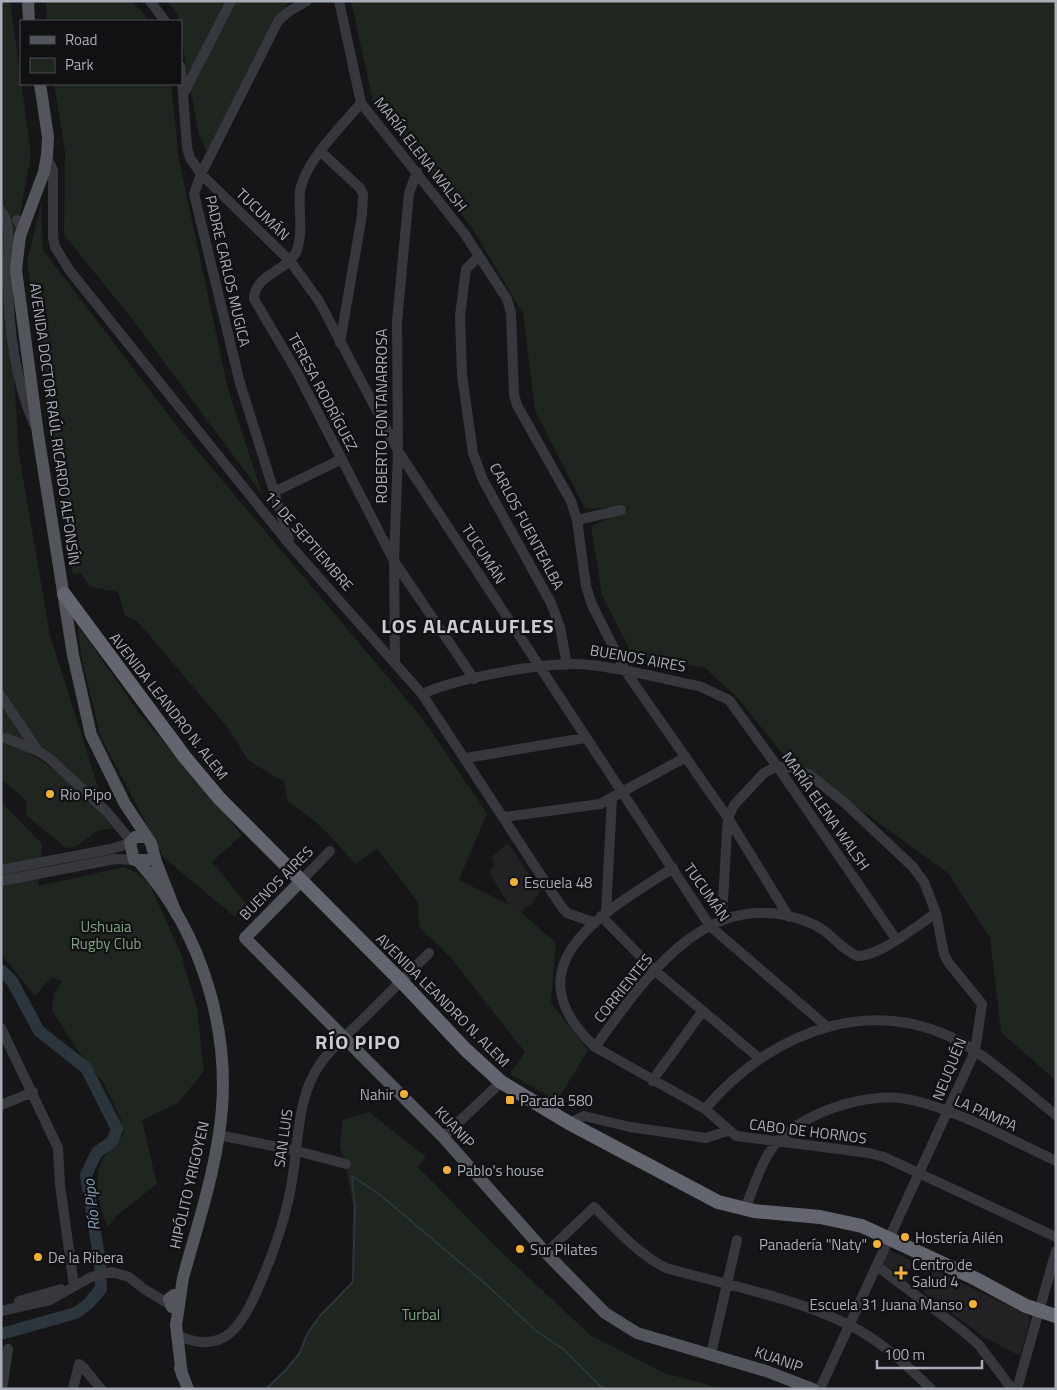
<svg xmlns="http://www.w3.org/2000/svg" width="1057" height="1390" font-family="'Titillium Web',sans-serif">
<style>
.built{fill:#222225}
.green{fill:#1e261f}
.lines{fill:none;stroke-linecap:round;stroke-linejoin:round}
.stream{stroke:#2c353c;stroke-width:2}
.river{stroke:#2c353c;stroke-width:12}
.minor{stroke:#37383d;stroke-width:10}
.major{stroke:#53555c;stroke-width:12}
.highway{stroke:#63666e;stroke-width:14}
.poi-dot{fill:#f2b134;stroke:#111113;stroke-width:2}
.labels{text-anchor:middle;dominant-baseline:central;stroke-width:4.5;stroke-linejoin:round;paint-order:stroke}
.street-label{font-size:15px;fill:#a8adb8;stroke:#111113}
.poi-label{font-size:15px;fill:#a8adb8;stroke:#111113;text-anchor:start}
.park-label{font-size:15px;fill:#7fa381;stroke:#111113}
.water-label{font-size:16px;font-style:italic;fill:#7f9bb3;stroke:#111113}
.district-label{font-size:20px;font-weight:bold;letter-spacing:1px;fill:#c9ccd4;stroke:#111113}
</style>
<rect width="100%" height="100%" fill="#161618"/>
<path class="built" d="M508,843l32,48 -7,12 -18,12 -26,-43 5,-7 -2,-9z
M888,1249l25,13 -8,20 -23,-18z
M934,1269l95,47 1,5 -10,35 -36,-19 -60,-44z"/>
<path class="green" d="M1,1h9l21,153 -23,128 11,173 31,180 52,165 -95,-65 -6,-2z
M46,1h86l18,20h-103z
M167,1h119l2,3 -16,17 -65,130 -8,-16 -18,-98v-16h-2l-2,-7z
M351,1h705v1080l-55,-49 -11,-94 -42,-65 -167,-121 -43,-54 -33,-30 -73,-14 -30,-59 -11,-69 39,-17 -45,-1 -50,-97 -12,-97 -51,-86 -99,-126z
M54,84h117l8,76 49,229 34,105 -133,-179 -65,-80 1,-83z
M41,203l2,47 137,180 242,288 65,95 -28,67 57,28 40,35 -5,60 37,47 -31,51 -47,-27 15,-22 -75,-95 -31,-30 -1,-25 -41,-53 -22,15c-20,-24 -39,-45 -67,-62l-4,-20 -36,-22 -19,-31 -92,-108 -12,-5 -7,-24 -28,-5 -9,-14 -8,1 -46,-312z
M77,624l63,90 102,121 -30,27 36,44 -14,10 -70,-58 -64,-123 -18,-75z
M1,740c44,17 84,51 112,88l-16,3 -22,16 -9,1 -40,-33 1,-14 -26,-22z
M1,802l41,42 -4,42 86,-19 13,6 13,12 31,69 16,55 7,62 -26,32 -36,17 15,64 -40,31 -9,12c-8,-17 -16,-48 -6,-66 5,-10 16,-17 22,-28l-3,-14 -18,-37 -26,-32 -25,-40 2,-17 8,-12 -10,-4 -17,19 -34,-42z
M369,1112l57,45 -8,10 77,79 95,89 74,38 60,16h-460l21,-20 14,-17 7,-19 14,-19 32,-33 1,-76 -7,-41 -6,-17 2,-27z"/>
<g class="lines">
<path class="stream" d="M352,1176l27,18 109,92 47,44 28,19 40,40
M266,1389l20,-19 14,-17 7,-19 14,-19 32,-33 2,-77 -3,-27"/>
<path class="river" d="M1,970l11,11 27,50 47,37 31,61 -5,13 -15,10 -11,23 14,88 1,26 -13,15 -12,9 -75,21"/>
<path class="minor" d="M150,1l15,20
M339,1l22,102 103,130 43,66 4,14 3,82 3,10 54,96 6,19 9,66 6,19 34,67 102,146 61,99
M181,67l6,81 3,10 11,16 89,87 29,40 79,150 312,475 116,100
M184,93l47,-92
M361,103c-19,23 -56,58 -61,88 -2,18 4,44 -4,61 -10,20 -41,22 -42,47l43,73 97,189 80,118
M321,152l39,36 3,6 -1,21 -22,128
M47,157l6,13v67l2,10 15,24 220,274 132,149 139,212 6,7 26,9
M1,211c10,11 7,34 7,48 -1,55 4,114 26,165
M17,220l6,8
M479,256l-13,13 -6,47 2,59 11,78 10,27 68,123 9,24 7,38
M274,492l68,-33
M577,520l44,-10
M289,539l-49,-156 -46,-189 7,-20 77,-153 10,-9 19,-11
M395,661l-1,-100 4,-110 -1,-129 12,-129 8,-21
M422,694c35,-16 130,-34 168,-29 37,4 73,14 109,21l30,14 48,66 119,173
M1,696l37,55
M6,738l32,13 11,7 58,54 24,29
M466,758l119,-20
M504,817l96,-13 86,-47
M673,868c-67,43 -166,96 -78,179l110,62 31,27 133,17 15,4 172,80
M1,870l110,-21 19,-6
M1,881l114,-22 19,1
M301,881l29,-30
M606,912l6,-113
M601,916l53,54 105,88
M722,919l5,-88 1,-13 6,-13 30,-32 13,-7 16,2 17,7 35,28 68,64 11,15 12,31 8,41 4,8 34,42 -7,47 -155,338
M1,1028l57,120 2,37 14,101
M595,1047c52,-72 117,-169 220,-122 16,8 26,24 42,31 23,0 60,-30 79,-43
M652,1081l50,-69
M1,1105l32,-13
M705,1109c67,-80 177,-121 270,-58 29,19 54,43 81,64
M569,1123l15,-7 46,11 76,11 21,-7
M219,1135l78,16 49,13
M443,1137l58,-55
M745,1209c8,-20 18,-53 33,-68 31,-31 95,-52 138,-40 48,12 95,39 140,60
M546,1253l48,-46c22,22 44,47 72,61 60,17 127,29 183,57 28,13 60,42 82,64
M877,1266l86,65 16,14 33,44
M19,1301l42,-12
M1,1311l49,-11 41,-23 21,-5 17,5 15,12 25,15
M177,1335c47,22 66,-10 82,-49 15,-34 27,-68 33,-105 6,-34 5,-76 22,-107 12,-22 33,-39 50,-56 22,-22 43,-43 65,-65
M711,1354l26,-114
M2,1389l6,-40
M73,1389l6,-25 4,3 18,22
M1017,1389l39,-138"/>
<path class="major" d="M28,1l1,20
M40,84l8,53 -1,18 -3,17 -24,64 -4,34 22,164 35,221 18,80 34,69 26,39 5,19 20,51
M146,837h-11l-5,6 4,17h13
M139,862c65,72 95,176 80,272 -7,48 -23,96 -36,144l-7,47 6,50
M301,881l-56,57 198,199 103,116 59,60 32,20 129,38 47,18
M179,1306l-7,1 -3,-8 5,-4 6,3
M180,1368l8,21"/>
<path class="highway" d="M64,594l120,162 35,42 182,183 64,68 36,33 68,41 149,79 36,9 66,6 42,9 114,53 50,27 30,10"/>
</g>
<g class="poi-dot">
<circle cx="50" cy="794" r="5"/>
<circle cx="514" cy="882" r="5"/>
<circle cx="404" cy="1094" r="5"/>
<rect x="505" y="1095" width="10" height="10" rx="2.5"/>
<circle cx="447" cy="1170" r="5"/>
<circle cx="905" cy="1237" r="5"/>
<circle cx="877" cy="1244" r="5"/>
<circle cx="520" cy="1249" r="5"/>
<circle cx="38" cy="1257" r="5"/>
<path d="M898.5 1265.5h5v5h5v5h-5v5h-5v-5h-5v-5h5z"/>
<circle cx="973" cy="1304" r="5"/>
</g>
<g class="labels">
<g class="street-label">
<text transform="translate(421 154) rotate(52)">MARÍA ELENA WALSH</text>
<text transform="translate(263 214) rotate(44)">TUCUMÁN</text>
<text transform="translate(228 271) rotate(77)">PADRE CARLOS MUGICA</text>
<text transform="translate(323 392) rotate(62)">TERESA RODRÍGUEZ</text>
<text transform="translate(381 416) rotate(-90)">ROBERTO FONTANARROSA</text>
<text transform="translate(55 424) rotate(82)">AVENIDA DOCTOR RAÚL RICARDO ALFONSÍN</text>
<text transform="translate(527 526) rotate(62)">CARLOS FUENTEALBA</text>
<text transform="translate(309 541) rotate(49)">11 DE SEPTIEMBRE</text>
<text transform="translate(484 554) rotate(57)">TUCUMÁN</text>
<text transform="translate(638 658) rotate(10)">BUENOS AIRES</text>
<text transform="translate(169 706) rotate(52)">AVENIDA LEANDRO N. ALEM</text>
<text transform="translate(826 811) rotate(55)">MARÍA ELENA WALSH</text>
<text transform="translate(276 883) rotate(-45)">BUENOS AIRES</text>
<text transform="translate(707 892) rotate(55)">TUCUMÁN</text>
<text transform="translate(623 988) rotate(-51)">CORRIENTES</text>
<text transform="translate(443 1000) rotate(45)">AVENIDA LEANDRO N. ALEM</text>
<text transform="translate(949 1069) rotate(-68)">NEUQUÉN</text>
<text transform="translate(986 1113) rotate(24)">LA PAMPA</text>
<text transform="translate(455 1127) rotate(47)">KUANIP</text>
<text transform="translate(808 1131) rotate(7)">CABO DE HORNOS</text>
<text transform="translate(283 1138) rotate(-82)">SAN LUIS</text>
<text transform="translate(189 1185) rotate(-77)">HIPÓLITO YRIGOYEN</text>
<text transform="translate(779 1359) rotate(19)">KUANIP</text>
</g>
<g class="poi-label">
<text x="60" y="794">Rio Pipo</text>
<text x="524" y="882">Escuela 48</text>
<text x="394" y="1094" text-anchor="end">Nahir</text>
<text x="520" y="1100">Parada 580</text>
<text x="457" y="1170">Pablo's house</text>
<text x="915" y="1237">Hostería Ailén</text>
<text x="867" y="1244" text-anchor="end">Panadería "Naty"</text>
<text x="530" y="1249">Sur Pilates</text>
<text x="48" y="1257">De la Ribera</text>
<text x="912" y="1264">Centro de<tspan x="912" dy="17">Salud 4</tspan></text>
<text x="963" y="1304" text-anchor="end">Escuela 31 Juana Manso</text>
</g>
<g class="park-label">
<text x="106" y="926">Ushuaia<tspan x="106" dy="17">Rugby Club</tspan></text>
<text x="421" y="1314">Turbal</text>
</g>
<g class="water-label">
<text transform="translate(91 1205) rotate(-96)">Río Pipo</text>
</g>
<g class="district-label">
<text x="468" y="625">LOS ALACALUFLES</text>
<text x="358" y="1041">RÍO PIPO</text>
</g>
</g>
<rect width="1057" height="1390" fill="none" stroke="#a8adb8" stroke-width="5"/>
<rect x="20" y="20" width="162" height="65" fill="#111113" stroke="#4d4f55"/>
<rect x="30" y="36" width="25" height="8" fill="#53555c" stroke="#4d4f55"/>
<text x="65" y="45" font-size="15" fill="#a8adb8">Road</text>
<rect x="30" y="58" width="25" height="15" fill="#1e261f" stroke="#4d4f55"/>
<text x="65" y="70" font-size="15" fill="#a8adb8">Park</text>
<path d="M877 1360v8h105v-8" fill="none" stroke="#a8adb8" stroke-width="2.5"/>
<text x="884" y="1360" font-size="15" fill="#a8adb8" stroke="#111113" stroke-width="4" paint-order="stroke">100 m</text>
</svg>
